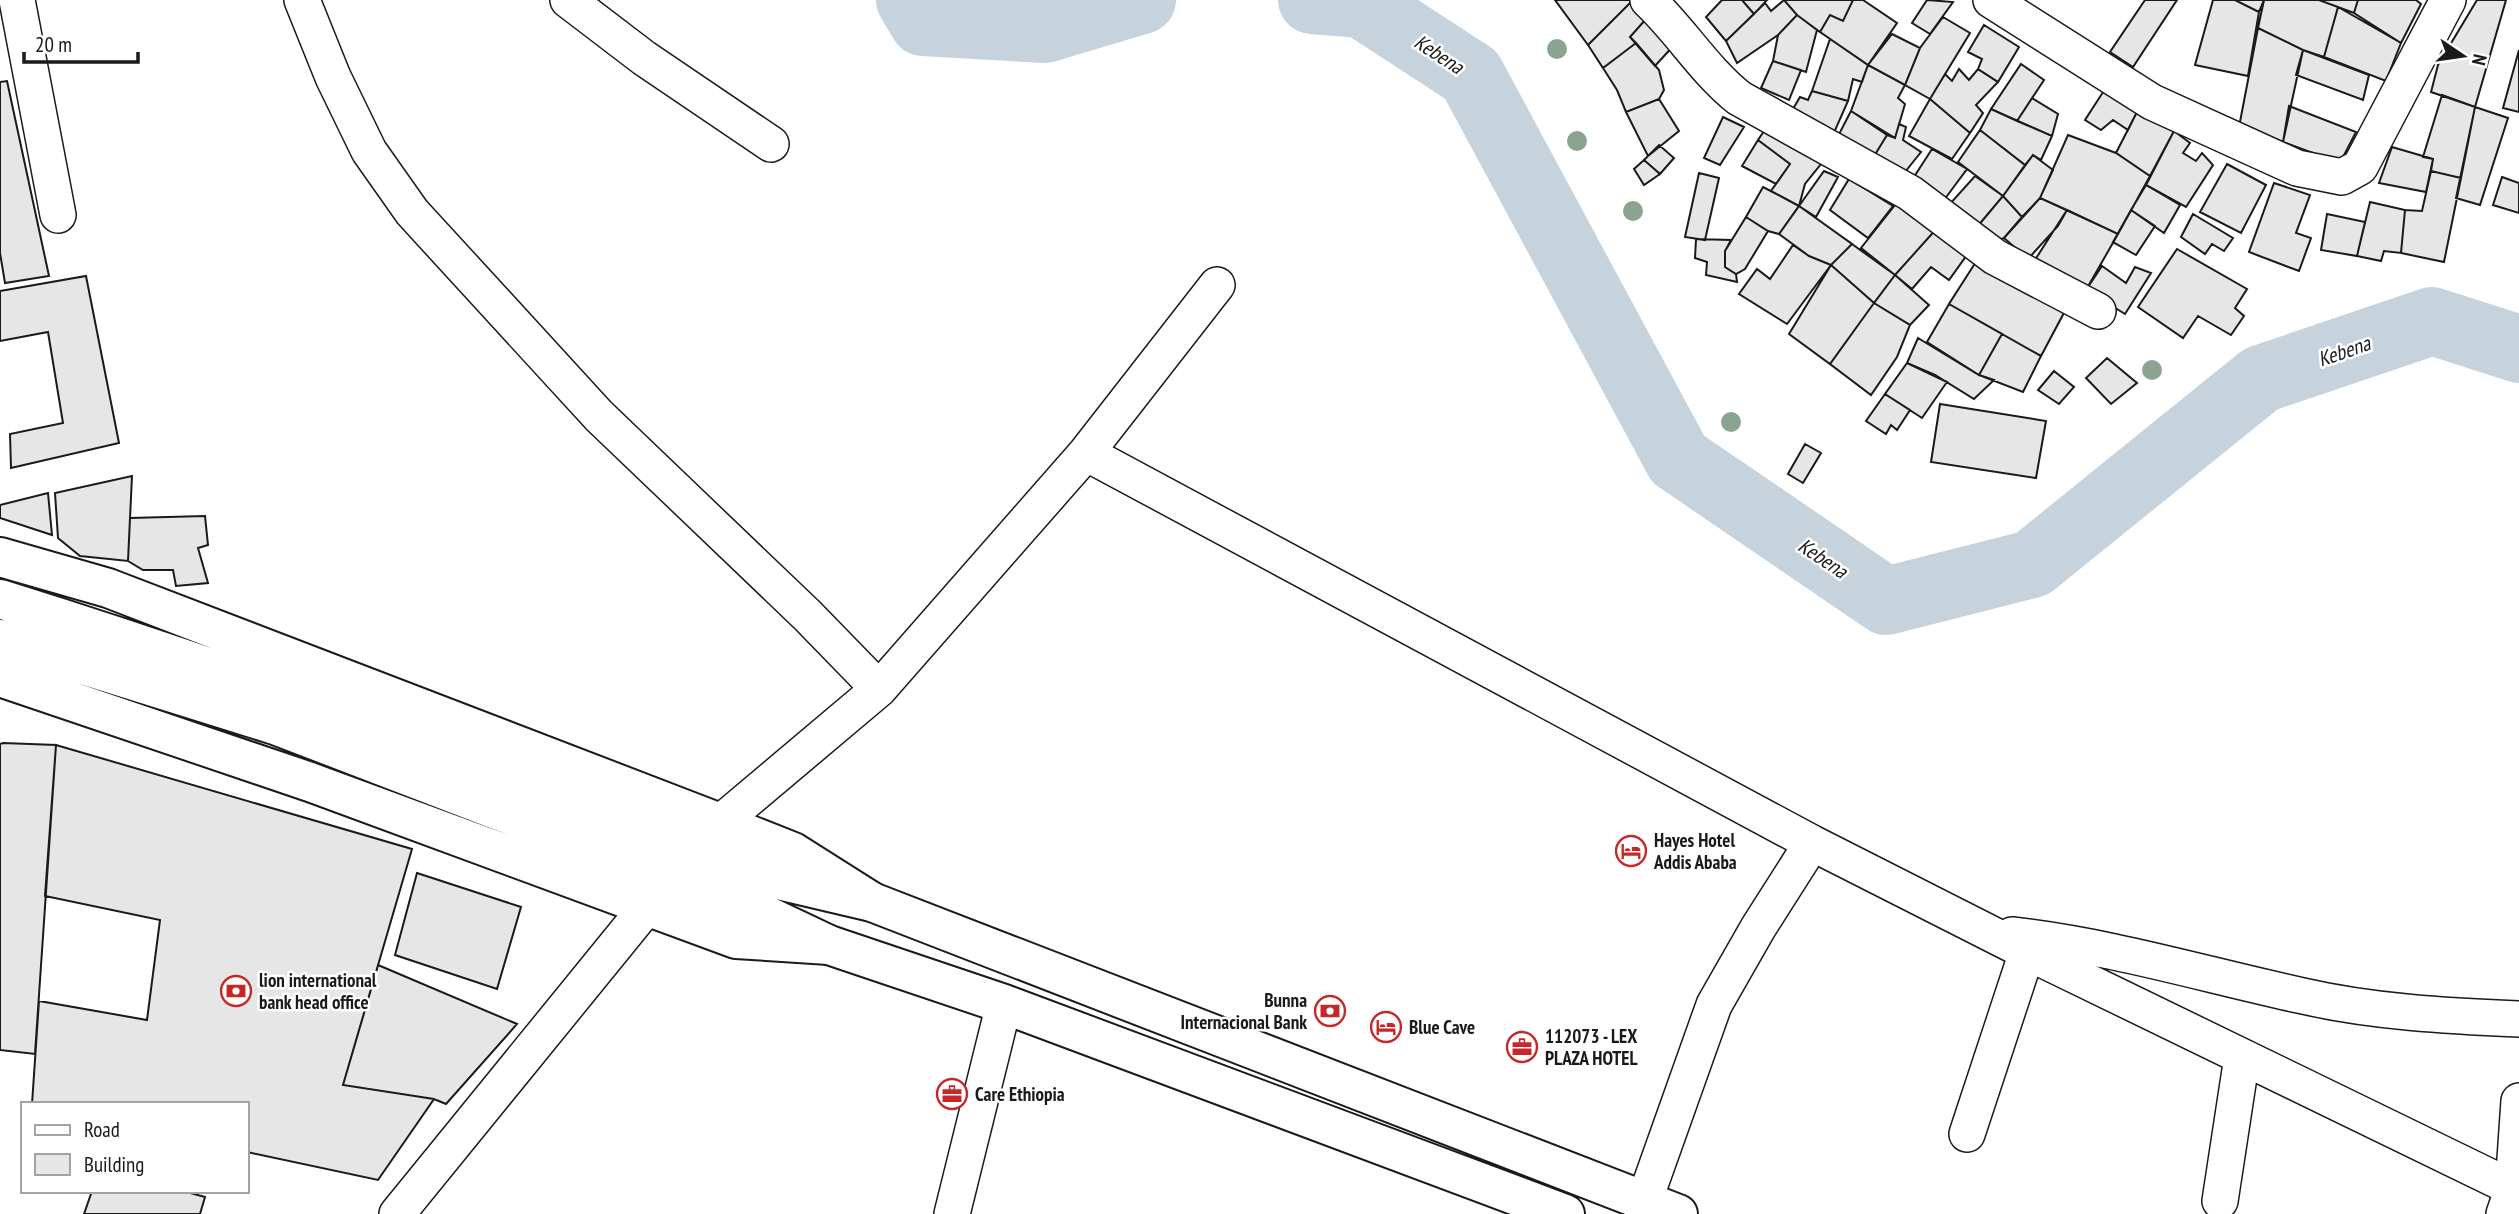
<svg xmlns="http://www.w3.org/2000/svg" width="2519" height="1214" font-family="'PT Sans Narrow',sans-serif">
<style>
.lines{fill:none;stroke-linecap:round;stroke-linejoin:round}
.river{stroke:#c6d2dc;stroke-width:68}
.building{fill:#e6e6e6;stroke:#1a1a1a;stroke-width:2}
.street-casing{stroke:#1a1a1a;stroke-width:38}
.secondary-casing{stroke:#1a1a1a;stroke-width:42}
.primary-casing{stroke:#1a1a1a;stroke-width:42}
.street{stroke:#fff;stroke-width:35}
.secondary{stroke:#fff;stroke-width:38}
.primary{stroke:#fff;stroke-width:38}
.tree{fill:#8aa48f}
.labels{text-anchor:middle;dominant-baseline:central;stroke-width:5;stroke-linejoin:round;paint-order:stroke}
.poi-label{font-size:19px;font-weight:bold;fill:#1a1a1a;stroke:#fff;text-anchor:start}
.water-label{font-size:21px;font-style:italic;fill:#1a1a1a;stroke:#fff}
</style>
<rect width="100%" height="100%" fill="#fff"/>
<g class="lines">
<path class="river" d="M910,0l13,22 122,7 97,-29
M1312,0l50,4 109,71 207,384 208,142 146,-37 229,-185 171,-58 87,28"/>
</g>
<path class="building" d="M1555,0h75l2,1 -44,44z
M1722,0h20l12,14 -28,27 -20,-24z
M1742,0h25l-13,14z
M1784,0h69l-10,21 -13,-6 -10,17 -23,-17z
M1784,0l13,15 -19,20 -41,28 -11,-22 39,-38 6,8z
M1853,0h10l34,23 -29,42 -48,-33 10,-17 13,6z
M1927,0l26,2 -23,32 -18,-11z
M2145,0h32l-44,67 -23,-15z
M2213,0h22l24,12 -11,64 -53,-11z
M2235,0h29l-5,12z
M2264,0h55l19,7 -14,50 -21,-7 -45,-22z
M2319,0h39l-4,13z
M2358,0h58l5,4 -20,39 -47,-30z
M2477,0h29l-31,107 -44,-15 7,-27z
M1632,1l14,18 -16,18 6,6 -33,25 -15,-23z
M2338,7l63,36 -15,38 -62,-24z
M1797,15l20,15 -11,42 -33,-11 5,-26z
M1943,17l27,16 -40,66 -25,-14 15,-37z
M1646,19l29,25 -20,22 -25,-29z
M1984,25l35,22 -21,35 -20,-13 4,-10 -14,-7z
M2258,28l45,22 -20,92 -44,-15z
M1892,34l28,14 -15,37 -37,-20z
M1830,39l38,26 -6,17 -9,-3 -5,22 -36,-10z
M1636,43l23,27 5,20 -5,9 -33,13 -9,-22 -14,-22z
M2303,50l66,25 -6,25 -67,-25z
M2519,50v62l-16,-4z
M1773,61l28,9 -12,30 -28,-12z
M2021,64l23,16 -27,41 -26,-12z
M1868,65l37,20 -7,13 7,6 -10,34 -44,-27z
M1959,69l10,11 9,-11 20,13 -22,23 7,8 -13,20 -40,-34 15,-25 7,7z
M7,81l42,195 -44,7 -5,-30v-171z
M2105,89l34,19 -11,22 -15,-10 -12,10 -16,-10z
M1812,91l36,10 -15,34 -43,-21 10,-17 8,3z
M2442,95l33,12 -14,71 -30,-7 2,-12 -10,-2z
M2032,98l26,16 -6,22 -35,-15z
M1659,99l20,32 -31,25 -22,-44z
M1930,99l40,34 -18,26 -43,-23z
M2289,106l67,26 -16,31 -57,-21z
M2475,107l33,11 -28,87 -24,-7z
M2139,108l35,23 -24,45 -34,-23z
M1991,109l61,27 -11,24 -8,-5 -8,10 -45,-35z
M1851,111l36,24 -14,23 -36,-20z
M1723,117l21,10 -24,38 -16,-7z
M1899,124l7,3 -3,13 18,12 -20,25 -28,-19 14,-23 8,3z
M1768,125l57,34 -20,25 -6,22 -28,-15 19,-27 -32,-24z
M1980,130l45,35 -22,31 -45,-34z
M2174,131l16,12 -7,10 13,8 6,-8 11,12 -27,42 -40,-22z
M2068,135l48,18 34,23 -32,58 -78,-36z
M1758,140l32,24 -14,20 -34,-18z
M1659,145l15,13 -14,16 -16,-14z
M2392,147l41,12 -7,33 -47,-9z
M1932,149l35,20 -23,31 -32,-20z
M2033,155l20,15 -13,28 -18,19 -19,-21z
M1644,160l16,14 -16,11 -10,-16z
M2227,164l39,21 -25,48 -41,-21z
M1824,171l14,6 -22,40 -17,-11z
M2431,171l30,7 -17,84 -43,-9 4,-43 17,1z
M1699,173l20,5 -14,62 -20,-3z
M1975,176l28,20 -26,31 -29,-21z
M2502,177l17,6v30l-26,-8z
M1849,179l44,27 -25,32 -38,-28z
M2274,183l36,12 -14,38 15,5 -12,33 -50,-19z
M2146,185l34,20 -16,28 -33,-23z
M1763,187l36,19 -20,28 -11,-3 -22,-14z
M2003,196l19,21 -18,21 -9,4 -18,-15z
M2040,198l27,12 -9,16 -30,33 -24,-21z
M1899,200l40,26 -44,49 -34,-27z
M2370,202l35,8 -4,43 -17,-2 -3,10 -24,-5z
M1799,206l53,38 -21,21 -22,-9 -30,-22z
M2067,210l51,24 -32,56 -53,-27z
M2131,210l24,16 -19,29 -23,-13z
M2193,214l40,24 -9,13 -12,-7 -7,10 -24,-17z
M2327,214l38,8 -8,34 -36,-6z
M1746,217l22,14 -23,38 -9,5 -11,-7v-16z
M1939,226l30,26 -20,28 -18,-13 -19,22 -17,-14z
M1696,239l35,1 -6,11v16l11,7 1,8 -31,-7 1,-13 -12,-4z
M1852,244l43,31 -21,28 -43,-38z
M1793,245l16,11 22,9 -44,59 -48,-30 18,-25 13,10z
M2177,249l70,40 -12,19 9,8 -13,19 -33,-19 -15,22 -45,-31z
M1979,257l87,52 -25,47 -92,-52z
M1831,265l43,38 -44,61 -41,-30z
M2102,266l24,17 9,-16 16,6 -26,41 -39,-24z
M1895,275l34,30 -19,20 -36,-22z
M86,276l33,167 -108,25 -1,-34 53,-11 -15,-91 -48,9v-50z
M1874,303l36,22 -13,32 -26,38 -41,-31z
M1949,304l53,30 -23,41 -52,-33z
M2002,334l39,22 -18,36 -44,-17z
M1918,338l61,37 15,5 -20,19 -39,-24 -28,-12z
M2107,358l30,25 -26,21 -25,-26z
M1907,363l40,19 -25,36 -37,-24z
M2054,371l20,16 -15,17 -21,-14z
M1885,394l25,16 -13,20 -6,-5 -5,9 -20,-13z
M1940,404l106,17 -10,57 -105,-16z
M1805,444l16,9 -18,30 -15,-9z
M132,476l-4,85 -48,-5 -22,-18 -3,-45z
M48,493l4,42 -52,-17v-13z
M205,516l3,29 -10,3 10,35 -32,3 -3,-16h-30l-15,-9 2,-43z
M3,743l53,2 -21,309 -35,-4v-306z
M56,745l356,104 -69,236 91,14 -56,81 -131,-28v-48h-215l7,-103 108,19 13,-100 -115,-24z
M417,873l104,34 -24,82 -102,-34z
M378,965l139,59 -71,80 -12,-5 -91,-14z
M92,1191h91l22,6 -5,17h-116z"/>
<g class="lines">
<g class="street-casing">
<path id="street" d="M17,0l41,215
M302,0l31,77 36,74 43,61 187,204 209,200 71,73
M568,0l76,58 127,86
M1648,0c33,31 56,70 91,98l171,95 85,64 103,54
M1991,0l161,102 145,66 45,9 18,-10 88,-167
M1086,453l726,390 215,109 492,239
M720,823l159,-134 207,-236 131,-168
M2012,935c99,11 194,40 291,61 70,16 144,20 216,23
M1967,1134l60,-182
M1645,1199l69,-194 44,-77 54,-85
M2220,1201l22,-144
M397,1214l249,-306
M952,1214l52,-210
M2504,1214l9,-26 6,-87"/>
</g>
<g class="secondary-casing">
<path id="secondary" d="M770,878l102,24 806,312
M749,907l80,38 175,59 561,210"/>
</g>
<g class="primary-casing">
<path id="primary" d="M0,557l108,31 612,235 73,29 79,50
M0,599c261,81 517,178 770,279
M0,639l275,86 474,182
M0,677l310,105 426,157 93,6"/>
</g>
<use href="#street" class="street"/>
<use href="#secondary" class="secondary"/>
<use href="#primary" class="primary"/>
</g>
<g class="tree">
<circle cx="1557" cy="49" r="10"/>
<circle cx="1577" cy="141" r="10"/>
<circle cx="1633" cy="211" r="10"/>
<circle cx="2152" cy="370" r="10"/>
<circle cx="1731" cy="422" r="10"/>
</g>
<defs>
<g id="hotel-ring" transform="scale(1.575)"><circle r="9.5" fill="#fff" stroke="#c62828" stroke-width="1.5"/><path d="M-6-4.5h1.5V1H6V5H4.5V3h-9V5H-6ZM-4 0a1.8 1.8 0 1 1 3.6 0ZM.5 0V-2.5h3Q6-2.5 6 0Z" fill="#c62828"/></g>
<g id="bank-ring" transform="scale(1.575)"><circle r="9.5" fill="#fff" stroke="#c62828" stroke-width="1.5"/><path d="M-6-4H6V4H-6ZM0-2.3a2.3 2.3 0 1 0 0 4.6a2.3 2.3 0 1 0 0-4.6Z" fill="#c62828"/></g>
<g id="office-ring" transform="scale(1.575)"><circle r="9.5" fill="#fff" stroke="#c62828" stroke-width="1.5"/><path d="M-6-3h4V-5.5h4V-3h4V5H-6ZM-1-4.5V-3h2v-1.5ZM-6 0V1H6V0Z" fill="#c62828"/></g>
</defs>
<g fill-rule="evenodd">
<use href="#hotel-ring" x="1631" y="851"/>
<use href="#bank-ring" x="236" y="991"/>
<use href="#bank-ring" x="1330" y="1011"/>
<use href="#hotel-ring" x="1386" y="1027"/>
<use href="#office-ring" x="1522" y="1047"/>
<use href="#office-ring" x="952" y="1094"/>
</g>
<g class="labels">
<g class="poi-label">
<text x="1654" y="840">Hayes Hotel<tspan x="1654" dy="22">Addis Ababa</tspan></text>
<text x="259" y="980">lion international<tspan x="259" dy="22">bank head office</tspan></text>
<text x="1307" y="1000" text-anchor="end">Bunna<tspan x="1307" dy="22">Internacional Bank</tspan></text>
<text x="1409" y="1027">Blue Cave</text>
<text x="1545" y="1036">112073 - LEX<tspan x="1545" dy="22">PLAZA HOTEL</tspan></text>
<text x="975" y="1094">Care Ethiopia</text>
</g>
<g class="water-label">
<text transform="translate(1439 54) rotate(33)">Kebena</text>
<text transform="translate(2344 351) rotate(-19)">Kebena</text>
<text transform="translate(1823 558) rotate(34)">Kebena</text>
</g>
</g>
<rect x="21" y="1102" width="228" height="91" fill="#ffffff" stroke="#a3a3a3" stroke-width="2"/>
<rect x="35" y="1125" width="35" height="10" fill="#ffffff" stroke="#a3a3a3" stroke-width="2"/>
<text x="84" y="1137" font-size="21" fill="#1a1a1a">Road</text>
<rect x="35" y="1154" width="35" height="21" fill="#e6e6e6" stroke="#a3a3a3" stroke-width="2"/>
<text x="84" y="1172" font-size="21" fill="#1a1a1a">Building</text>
<g transform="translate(2463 56) rotate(103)" stroke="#ffffff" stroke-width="5" paint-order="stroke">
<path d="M0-5L12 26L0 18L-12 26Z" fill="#1a1a1a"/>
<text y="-10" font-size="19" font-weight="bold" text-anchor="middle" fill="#1a1a1a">N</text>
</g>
<path d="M24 52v10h114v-10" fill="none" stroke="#1a1a1a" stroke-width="3.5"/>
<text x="35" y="52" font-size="21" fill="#1a1a1a" stroke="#ffffff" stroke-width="5" paint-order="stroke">20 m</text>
</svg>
